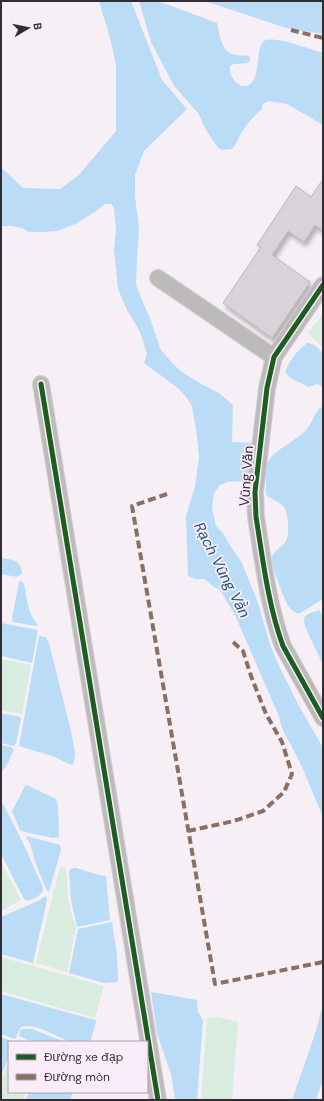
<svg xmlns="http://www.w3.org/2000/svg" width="324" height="1101" font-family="'DM Sans',sans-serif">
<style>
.green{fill:#d8eddf}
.water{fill:#badcf7}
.building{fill:#d8d3d8;stroke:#bdb7bd;filter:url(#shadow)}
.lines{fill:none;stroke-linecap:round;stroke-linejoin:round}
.minor-casing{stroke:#d2ced2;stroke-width:18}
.minor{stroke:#bdbaba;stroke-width:16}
.quiet{stroke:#8d6e63;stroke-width:4;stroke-dasharray:8 4;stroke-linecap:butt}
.cycleway-casing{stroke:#faecf9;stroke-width:8}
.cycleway{stroke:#1b5e20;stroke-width:5}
.labels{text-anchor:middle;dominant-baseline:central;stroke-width:3.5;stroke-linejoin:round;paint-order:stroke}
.street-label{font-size:14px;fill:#342e33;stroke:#faecf9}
.water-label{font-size:15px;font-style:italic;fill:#1c5679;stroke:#faecf9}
</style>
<defs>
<filter id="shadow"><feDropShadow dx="2.5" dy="4.5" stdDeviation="2" flood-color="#0004"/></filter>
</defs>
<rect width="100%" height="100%" fill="#f6f0f6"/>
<path class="green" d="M323,314v34l-15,-15z
M1,659l30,6 -9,49 -21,-4z
M1,862l20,38 -20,11z
M60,867l6,1 2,28 3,16 5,16 -9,44 -31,-9z
M1,957l103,29 -9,32 -94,-27z
M218,1017l20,5 -6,78h-31l6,-82z
M9,1062v30h17l-3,8h-22v-20z"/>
<path class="water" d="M99,1h32l31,79 25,29 -43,42 -9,24v21l4,32 -2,31 -1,26 9,22 4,9 12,34 12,14 9,8 19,12 18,9 14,12 -1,37 23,1 -5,38 -22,1 -8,3 -6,8 -2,16 4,17 7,7 8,14 11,16 16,40 12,42 10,23 18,36 25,44v69l-21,-50 -11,-22 -8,-14 -5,-17 -43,-99 -15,-25 -6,-3 -10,-8h-9l-7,-3 -2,-60 9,-29 4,-30 -3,-28 -4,-22 -5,-9 -9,-10 -34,-25 3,-9 -7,-22 -14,-24 -8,-19 -4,-40 2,-19 -2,-22 -3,-4h-6l-10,8 -20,12 -18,7 -12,1h-16l-7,-4 -11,-2h-10v-59l22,21 37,1 19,-14 37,-44v-65l-5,-25z
M139,1h16l14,4 48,18c2,10 4,27 15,31 5,2 11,1 16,2l2,1v5c-6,3 -14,0 -20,4 -2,12 13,28 22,16 8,-9 4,-35 12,-41 9,-6 48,9 59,12v72l-36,-21 -19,-3 -5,3 -1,5c-7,6 -15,14 -20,23 -4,6 -5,12 -10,17l-11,1 -5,-5 -10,-15 -8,-17 -24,-27 -23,-44z
M204,1h119v33l-37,-6z
M308,343l7,2 8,8v34l-6,-3 -8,3 -3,-1 -17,-9 -4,-5c4,-10 14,-25 23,-29z
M321,407h2v192l-24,15c-4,-2 -7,-3 -10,-7 -4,-6 -19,-43 -17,-50 2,-7 11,-10 14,-16 4,-7 2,-27 -2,-34 -4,-5 -13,-8 -18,-12 0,-7 -1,-25 1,-31 7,-15 28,-22 39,-34 7,-7 7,-16 15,-23z
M1,558c11,2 20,1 21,15l-5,4 -16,-3z
M19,581h3c6,11 3,17 7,28 2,7 5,11 9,16l-2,1 -23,-4 -1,-4z
M319,610l4,7v48l-18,-38c-3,-14 2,-12 14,-17z
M1,623l37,7 -6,33 -31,-7z
M39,636l6,1 2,2 2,4 22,88 4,22 -1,10 -3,2 -16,-8 -36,-11z
M1,713l19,4 1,2 -5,24 -2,3 -13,-3z
M1,745l10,2 3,3 -8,17 -5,5z
M27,785l29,14 2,6 1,32 -6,1 -29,-6 -4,-2 -8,-19 13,-25z
M1,800l21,41 20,44 1,6c-4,6 -9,8 -16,10l-3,-2 -23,-45z
M27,836l33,9 1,5 -12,42 -2,-1 -12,-29 -5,-19 -4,-5z
M73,868h3l23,7 7,1 4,44 -33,7 -6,-27 -2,-30z
M45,896l2,2 -1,7 -13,58 -32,-9v-37l39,-17z
M112,922l5,33 1,25 -1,2 -13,1 -35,-10 9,-44z
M151,992l46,8 1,12 5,8 -6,80h-22l-4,-26 -14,-41z
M1,994l94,26 2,1 -1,1 -6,20c-6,0 -13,1 -19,0 -13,-4 -36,-20 -50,-15l-6,12 -14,-5z
M323,1004v75l-7,21h-24l23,-66z
M22,1029h10l33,13h-32l-14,-6 1,-5z
M1,1037l13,5h-5v15l-8,19z
M29,1092h44l-3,8h-44z"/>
<path class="building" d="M323,179v52l-8,-6 -11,17 -16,-11 -16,24 38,27 -38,56 -49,-35 38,-56 -4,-2 39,-59 15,11z"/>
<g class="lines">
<g class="minor-casing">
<path id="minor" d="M158,278l116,79
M323,285l-49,72 -7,31 -12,104 1,25c7,43 12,88 27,129l40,72
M41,384l117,716"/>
</g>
<use href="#minor" class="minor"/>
<path class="quiet" d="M291,30l32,8
M167,494l-35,12 83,478 108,-22
M188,831l46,-10 29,-10 21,-19 8,-18 -10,-32 -16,-28 -15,-38 -8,-25 -11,-10"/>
<g class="cycleway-casing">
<path id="cycleway" d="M323,285l-49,72 -7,31 -12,104 1,25c7,43 12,88 27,129l40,72
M41,384l117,716"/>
</g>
<use href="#cycleway" class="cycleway"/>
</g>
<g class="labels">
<g class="street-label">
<text transform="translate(246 476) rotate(-86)">Vũng Vằn</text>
</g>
<g class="water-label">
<text transform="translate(222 570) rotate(63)">Rạch Vũng Vằn</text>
</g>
</g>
<rect width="324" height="1101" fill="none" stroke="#342e33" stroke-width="4"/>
<rect x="8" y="1041" width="140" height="52" fill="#faecf9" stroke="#aba0aa"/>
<rect x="16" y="1054" width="20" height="6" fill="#1b5e20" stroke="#aba0aa"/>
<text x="44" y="1061" font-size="12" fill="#342e33">Đường xe đạp</text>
<rect x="16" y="1074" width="20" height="6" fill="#8d6e63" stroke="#aba0aa"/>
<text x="44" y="1081" font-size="12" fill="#342e33">Đường mòn</text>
<g transform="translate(28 28) rotate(80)" stroke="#faecf9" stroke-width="3" paint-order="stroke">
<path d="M0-3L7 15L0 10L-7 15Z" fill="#342e33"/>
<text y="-6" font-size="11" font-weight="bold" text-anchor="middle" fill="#342e33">B</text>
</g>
</svg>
